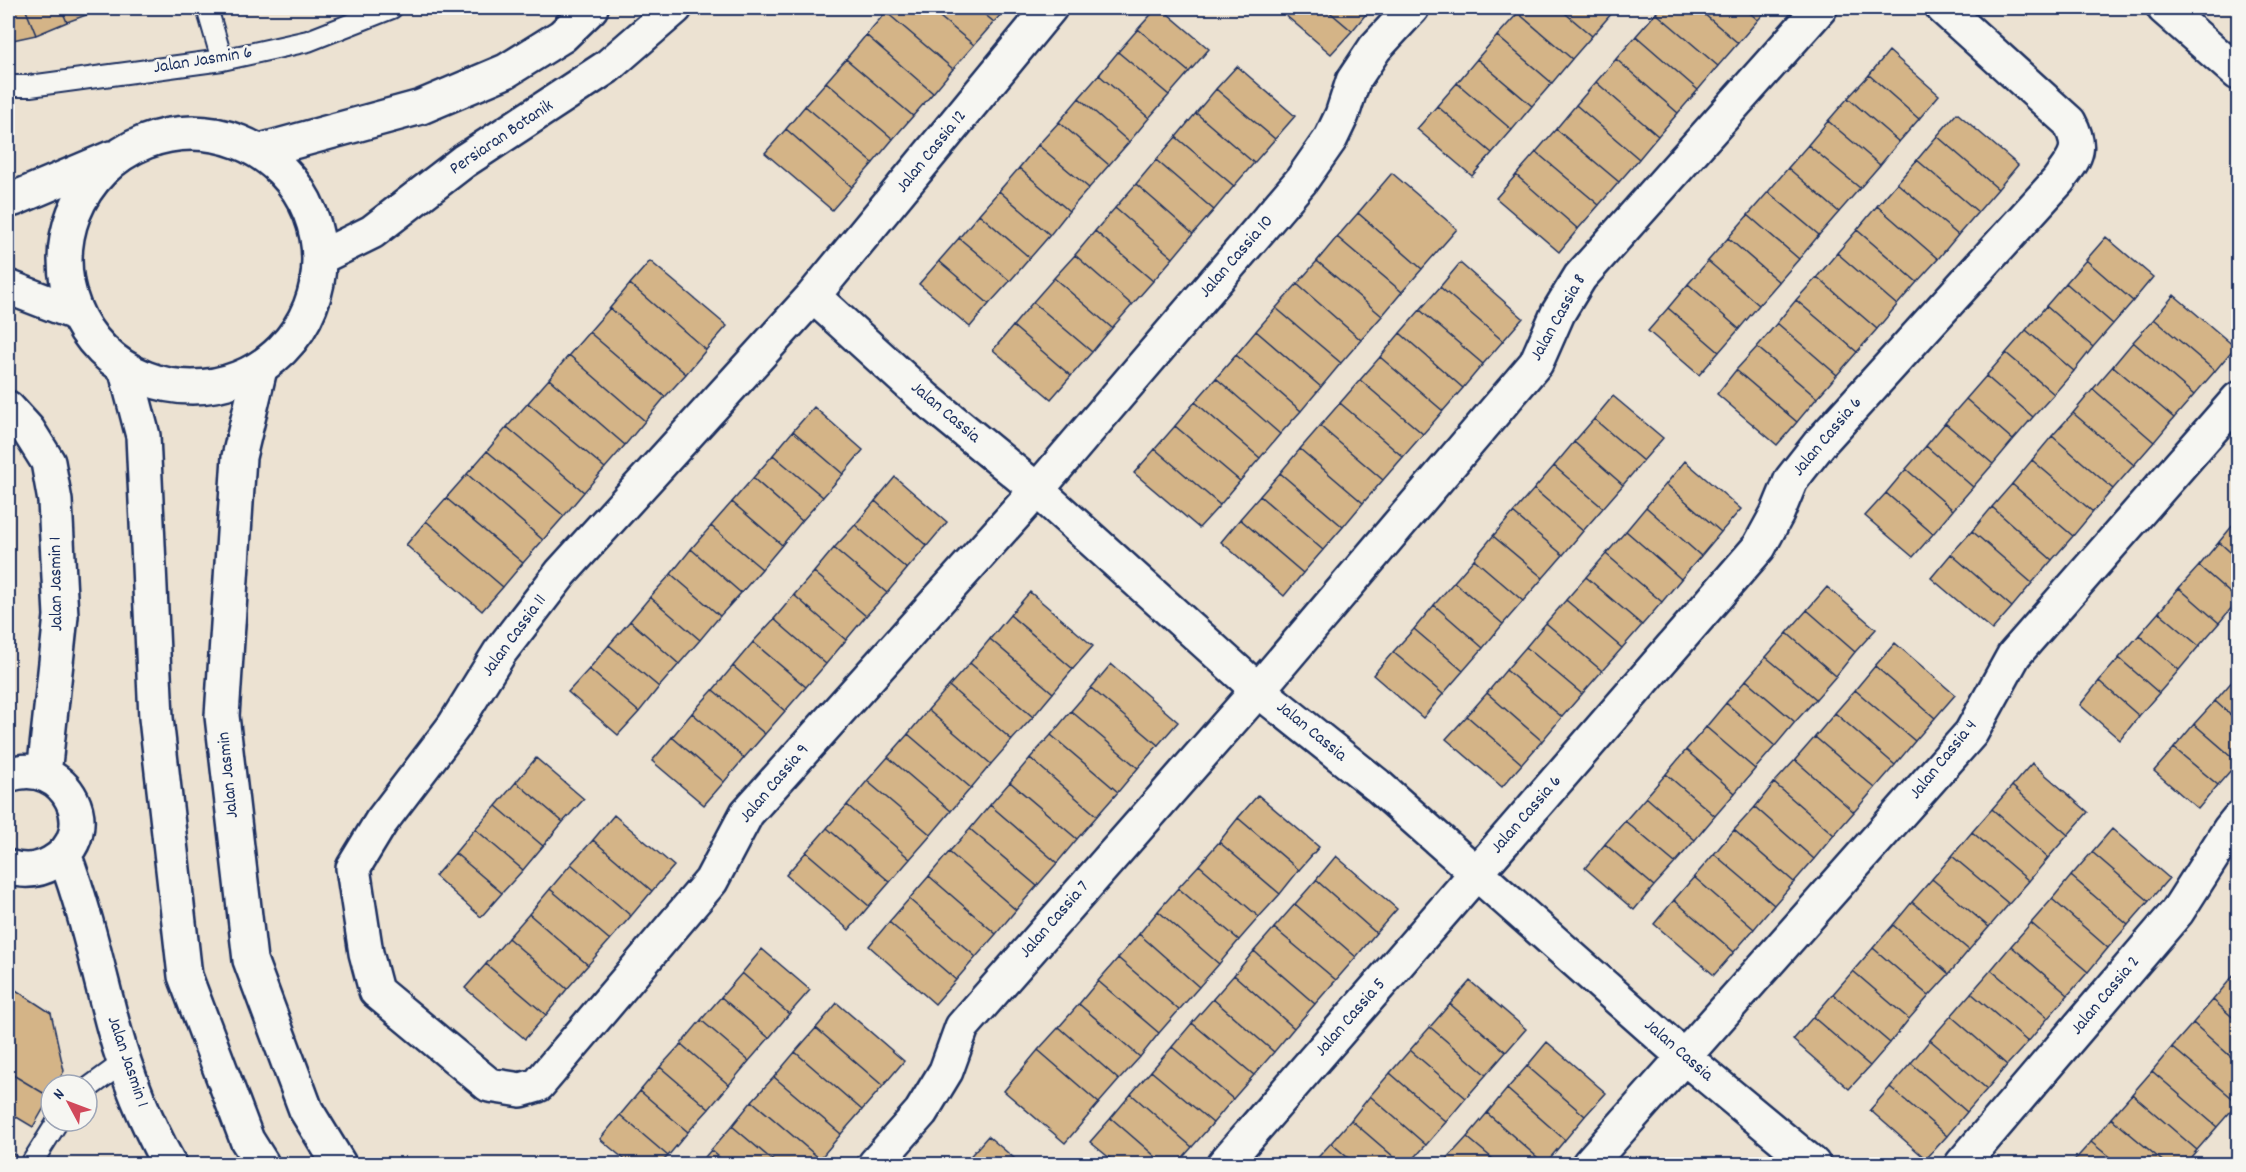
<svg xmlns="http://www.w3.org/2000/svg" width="2246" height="1172" font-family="Dekko,sans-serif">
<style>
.building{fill:#d4b487;stroke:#1b2f5e;stroke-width:1.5}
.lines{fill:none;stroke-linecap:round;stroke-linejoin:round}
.lane-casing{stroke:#1b2f5e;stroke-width:24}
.street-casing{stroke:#1b2f5e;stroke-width:38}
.secondary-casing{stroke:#1b2f5e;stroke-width:38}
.lane{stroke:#f6f6f2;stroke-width:20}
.street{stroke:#f6f6f2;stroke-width:33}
.secondary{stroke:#f6f6f2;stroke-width:33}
.labels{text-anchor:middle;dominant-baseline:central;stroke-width:5;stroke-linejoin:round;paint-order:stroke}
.street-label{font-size:18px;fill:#1b2f5e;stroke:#f6f6f2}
</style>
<rect width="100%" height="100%" fill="#ece2d2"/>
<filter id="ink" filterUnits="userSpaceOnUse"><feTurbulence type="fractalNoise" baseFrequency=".0167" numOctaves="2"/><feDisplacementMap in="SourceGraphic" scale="12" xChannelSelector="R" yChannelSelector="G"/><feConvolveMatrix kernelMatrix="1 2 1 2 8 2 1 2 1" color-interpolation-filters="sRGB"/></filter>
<g filter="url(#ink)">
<path class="building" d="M8,8h17l11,27 -28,6z
M25,8h36l6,14 -31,13z
M61,8h35l1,3 -30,11z
M890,8h39l45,37 -21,24 -67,-57z
M929,8h48l17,14 -20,23z
M977,8h30l-13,14z
M1157,8h4l48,41 -20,23 -51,-43z
M1277,8h48l27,23 -21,23z
M1325,8h46l-19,23z
M1522,8h37l33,28 -20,23 -54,-46z
M1559,8h47l6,5 -20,23z
M1660,8h37l41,35 -20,23 -62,-53z
M1697,8h47l14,12 -20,23z
M1744,8h25l-11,12z
M886,12l67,57 -20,24 -67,-58z
M1518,13l54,46 -20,24 -55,-47z
M1656,13l62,53 -20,24 -62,-54z
M1138,29l51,43 -20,23 -51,-43z
M866,35l67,58 -20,23 -67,-57z
M1497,36l55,47 -20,23 -55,-47z
M1636,36l62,54 -20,23 -62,-54z
M1889,51l50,44 -20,24 -50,-44z
M1118,52l51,43 -20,23 -50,-43z
M846,59l67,57 -20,23 -67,-57z
M1477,59l55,47 -20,24 -55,-47z
M1616,59l62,54 -20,23 -62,-54z
M1237,66l58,50 -20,23 -59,-50z
M1099,75l50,43 -20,24 -50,-44z
M1869,75l50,44 -20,23 -51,-44z
M826,82l67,57 -20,24 -68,-57z
M1596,82l62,54 -19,23 -63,-54z
M1457,83l55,47 -20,23 -55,-47z
M1216,89l59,50 -21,24 -58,-50z
M1079,98l50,44 -20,23 -50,-43z
M1848,98l51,44 -19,23 -52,-44z
M1576,105l63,54 -20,23 -63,-53z
M805,106l68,57 -21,24 -66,-58z
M1437,106l55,47 -20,23 -55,-47z
M1196,113l58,50 -20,23 -58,-49z
M1957,113l61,52 -20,24 -61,-53z
M1828,121l52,44 -20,23 -52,-43z
M1059,122l50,43 -20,23 -51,-43z
M786,129l66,58 -20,23 -67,-57z
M1556,129l63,53 -20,23 -63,-53z
M1937,136l61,53 -20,23 -61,-52z
M1176,137l58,49 -20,24 -58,-50z
M1038,145l51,43 -20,23 -50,-43z
M1808,145l52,43 -21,24 -51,-44z
M1536,152l63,53 -21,24 -62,-54z
M1156,160l58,50 -21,24 -57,-50z
M1917,160l61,52 -20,23 -61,-52z
M1019,168l50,43 -19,24 -51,-44z
M1788,168l51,44 -20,23 -51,-43z
M1392,173l65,56 -35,40 -64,-56z
M1516,175l62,54 -19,23 -63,-54z
M1897,183l61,52 -20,24 -61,-53z
M1136,184l57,50 -20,24 -58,-50z
M999,191l51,44 -20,23 -51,-44z
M1768,192l51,43 -20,24 -51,-44z
M1877,206l61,53 -21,23 -60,-52z
M1115,208l58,50 -20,23 -58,-50z
M1358,213l64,56 -20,23 -65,-55z
M979,214l51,44 -20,23 -51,-43z
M1748,215l51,44 -20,23 -51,-44z
M1857,230l60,52 -20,23 -60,-52z
M1095,231l58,50 -21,24 -57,-50z
M1337,237l65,55 -20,24 -65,-55z
M2106,237l47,40 -20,24 -47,-41z
M959,238l51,43 -21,23 -50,-43z
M1728,238l51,44 -20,23 -51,-44z
M1837,253l60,52 -20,24 -60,-52z
M1075,255l57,50 -20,23 -58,-50z
M2086,260l47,41 -20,23 -47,-41z
M650,261l77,65 -21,24 -76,-66z
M939,261l50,43 -19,23 -51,-43z
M1317,261l65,55 -21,24 -64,-56z
M1708,261l51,44 -20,24 -51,-45z
M1460,263l63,55 -20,23 -63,-54z
M1817,277l60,52 -20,23 -61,-52z
M1054,278l58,50 -20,24 -59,-50z
M2066,283l47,41 -20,23 -47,-41z
M630,284l76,66 -20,24 -76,-66z
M1297,284l64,56 -20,23 -65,-55z
M1688,284l51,45 -20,23 -51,-44z
M1440,287l63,54 -20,23 -63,-54z
M2174,295l61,52 -20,24 -61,-52z
M1796,300l61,52 -20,23 -60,-52z
M1033,302l59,50 -21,24 -58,-50z
M2046,306l47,41 -19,24 -48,-41z
M610,308l76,66 -21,23 -76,-65z
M1276,308l65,55 -20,24 -65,-56z
M1668,308l51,44 -20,23 -51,-44z
M1420,310l63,54 -20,24 -63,-55z
M2154,319l61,52 -21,24 -61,-53z
M1777,323l60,52 -20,23 -60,-51z
M1013,326l58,50 -20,23 -58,-49z
M2026,330l48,41 -20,23 -48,-41z
M1256,331l65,56 -20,24 -65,-56z
M589,332l76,65 -20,24 -76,-66z
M1400,333l63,55 -20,23 -63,-54z
M2133,342l61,53 -20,23 -61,-52z
M1757,347l60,51 -20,24 -61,-52z
M2006,353l48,41 -21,23 -47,-41z
M569,355l76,66 -20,24 -76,-66z
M1236,355l65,56 -21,23 -64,-56z
M1380,357l63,54 -20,23 -63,-54z
M2113,366l61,52 -20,24 -61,-53z
M1736,370l61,52 -20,23 -60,-51z
M1986,376l47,41 -20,23 -47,-41z
M1216,378l64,56 -20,24 -65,-56z
M549,379l76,66 -20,23 -77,-65z
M1360,380l63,54 -20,23 -63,-54z
M2093,389l61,53 -20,23 -61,-52z
M1613,396l50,42 -20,23 -49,-42z
M1966,399l47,41 -20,24 -48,-41z
M1195,402l65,56 -20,23 -65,-55z
M528,403l77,65 -21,24 -77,-65z
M1340,403l63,54 -20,23 -63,-54z
M814,407l49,43 -20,24 -50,-43z
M2073,413l61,52 -21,24 -61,-53z
M1594,419l49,42 -20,24 -49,-43z
M1945,423l48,41 -20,23 -47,-41z
M1175,426l65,55 -20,24 -65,-56z
M1320,426l63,54 -20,23 -63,-54z
M507,427l77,65 -20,24 -77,-65z
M793,431l50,43 -20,23 -50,-42z
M2052,436l61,53 -20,23 -61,-52z
M1574,442l49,43 -20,23 -49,-42z
M1926,446l47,41 -20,23 -47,-41z
M1155,449l65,56 -21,23 -65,-55z
M1300,449l63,54 -20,24 -63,-54z
M487,451l77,65 -21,24 -76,-66z
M773,455l50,42 -21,24 -49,-43z
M2032,460l61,52 -20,24 -61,-52z
M1685,461l56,48 -20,23 -55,-48z
M1554,466l49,42 -20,23 -49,-42z
M1906,469l47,41 -20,24 -47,-41z
M1280,473l63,54 -20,23 -63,-54z
M467,474l76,66 -20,23 -77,-65z
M895,477l52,45 -20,24 -52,-45z
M753,478l49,43 -20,24 -50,-43z
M1666,484l55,48 -20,24 -55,-49z
M2012,484l61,52 -21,24 -60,-53z
M1534,489l49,42 -20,24 -50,-42z
M1886,493l47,41 -20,23 -48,-41z
M1260,496l63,54 -20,23 -63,-54z
M446,498l77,65 -20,24 -77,-66z
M875,501l52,45 -20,23 -52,-44z
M732,502l50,43 -20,24 -51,-43z
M1646,507l55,49 -20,23 -55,-48z
M1992,507l60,53 -20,23 -60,-52z
M1513,513l50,42 -20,23 -50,-42z
M1240,519l63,54 -19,23 -63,-54z
M2238,519v40l-19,-17z
M426,521l77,66 -21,24 -76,-66z
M855,525l52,44 -20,24 -53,-45z
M711,526l51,43 -21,24 -50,-44z
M1626,531l55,48 -19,23 -56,-48z
M1972,531l60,52 -20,24 -61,-53z
M1493,536l50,42 -20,23 -49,-42z
M2219,542l19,17v41l-39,-34z
M834,548l53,45 -21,23 -52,-44z
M691,549l50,44 -21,23 -49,-42z
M1606,554l56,48 -20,23 -56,-48z
M1951,554l61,53 -20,23 -61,-52z
M1474,559l49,42 -20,23 -49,-42z
M2199,566l39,34 -19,23 -40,-35z
M814,572l52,44 -20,24 -52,-45z
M671,574l49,42 -20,24 -50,-43z
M1586,577l56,48 -20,23 -56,-48z
M1454,582l49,42 -20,24 -49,-43z
M1827,587l49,42 -21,23 -48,-42z
M2179,588l40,35 -20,23 -40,-34z
M1030,592l63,54 -20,23 -63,-54z
M794,595l52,45 -20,24 -52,-45z
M650,597l50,43 -21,24 -49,-43z
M1566,600l56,48 -20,23 -56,-48z
M1434,605l49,43 -20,23 -49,-42z
M1807,610l48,42 -19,24 -49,-43z
M2159,612l40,34 -20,24 -40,-35z
M1010,615l63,54 -20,24 -63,-54z
M774,619l52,45 -20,23 -53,-45z
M630,621l49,43 -20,23 -50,-42z
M1546,623l56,48 -20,23 -56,-47z
M1414,629l49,42 -20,23 -50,-42z
M1787,633l49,43 -20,23 -50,-42z
M2139,635l40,35 -20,23 -40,-35z
M990,639l63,54 -20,24 -63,-54z
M753,642l53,45 -21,24 -52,-45z
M1895,643l60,52 -20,23 -60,-52z
M609,645l50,42 -20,25 -50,-43z
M1526,647l56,47 -20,23 -56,-47z
M1393,652l50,42 -20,24 -50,-43z
M1766,657l50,42 -21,23 -49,-42z
M2119,658l40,35 -20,23 -40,-35z
M970,663l63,54 -21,23 -63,-54z
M1111,664l67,58 -20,23 -67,-57z
M733,666l52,45 -20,23 -52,-44z
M1875,666l60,52 -20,23 -60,-51z
M589,669l50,43 -21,23 -50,-43z
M1506,670l56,47 -20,24 -55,-48z
M2235,678l3,3v41l-23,-21z
M1746,680l49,42 -20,24 -49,-43z
M2099,681l40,35 -19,24 -40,-35z
M949,686l63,54 -21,24 -63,-54z
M1091,688l67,57 -20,23 -67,-57z
M713,690l52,44 -21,24 -52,-45z
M1855,690l60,51 -20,24 -60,-52z
M1487,693l55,48 -20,23 -55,-48z
M2215,701l23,21v40l-44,-38z
M1726,703l49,43 -20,23 -49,-42z
M928,710l63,54 -20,24 -63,-54z
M1071,711l67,57 -20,24 -67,-57z
M692,713l52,45 -20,24 -52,-45z
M1835,713l60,52 -20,23 -60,-51z
M1467,716l55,48 -20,23 -56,-48z
M2194,724l44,38 -20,23 -44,-37z
M1706,727l49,42 -20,24 -49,-43z
M908,734l63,54 -20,23 -63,-54z
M1051,735l67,57 -21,24 -67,-58z
M672,737l52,45 -20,23 -52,-44z
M1815,737l60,51 -21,24 -59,-52z
M2174,748l44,37 -20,24 -44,-38z
M1686,750l49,43 -20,23 -49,-42z
M888,757l63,54 -20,24 -64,-54z
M536,758l48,41 -21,23 -47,-40z
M1030,758l67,58 -20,23 -67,-57z
M1795,760l59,52 -20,23 -60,-52z
M2032,763l56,49 -20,23 -56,-49z
M1666,774l49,42 -20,24 -49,-43z
M867,781l64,54 -21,24 -63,-54z
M516,782l47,40 -20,24 -47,-40z
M1010,782l67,57 -20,24 -67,-58z
M1774,783l60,52 -20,24 -59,-52z
M2012,786l56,49 -20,23 -56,-49z
M1258,795l61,52 -20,23 -61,-52z
M1646,797l49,43 -20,23 -50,-42z
M847,805l63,54 -20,23 -63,-54z
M990,805l67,58 -20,23 -67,-57z
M496,806l47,40 -20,24 -48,-41z
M1755,807l59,52 -20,23 -60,-52z
M1992,809l56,49 -19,23 -57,-49z
M614,815l60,51 -22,25 -59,-51z
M1238,818l61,52 -19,24 -61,-52z
M1625,821l50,42 -21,23 -49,-42z
M827,828l63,54 -21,24 -63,-54z
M475,829l48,41 -21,23 -47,-40z
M970,829l67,57 -21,24 -67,-58z
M2112,829l57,49 -20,23 -57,-49z
M1734,830l60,52 -20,23 -60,-51z
M1972,832l57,49 -20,23 -57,-48z
M593,840l59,51 -21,25 -60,-52z
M1219,842l61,52 -21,23 -60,-52z
M1605,844l49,42 -20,24 -49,-42z
M806,852l63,54 -20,24 -63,-55z
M949,852l67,58 -20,24 -67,-58z
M2092,852l57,49 -21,24 -57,-49z
M455,853l47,40 -21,24 -46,-41z
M1714,854l60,51 -20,24 -60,-52z
M1336,856l61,53 -21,24 -60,-53z
M1952,856l57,48 -20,23 -57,-48z
M571,864l60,52 -21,24 -60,-51z
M1199,865l60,52 -20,23 -61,-52z
M929,876l67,58 -20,23 -67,-58z
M2071,876l57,49 -20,23 -56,-49z
M1694,877l60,52 -20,23 -60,-52z
M1932,879l57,48 -20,23 -57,-48z
M1316,880l60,53 -20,24 -61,-53z
M1178,888l61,52 -20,24 -61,-53z
M550,889l60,51 -22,25 -59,-51z
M909,899l67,58 -20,23 -67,-58z
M2052,899l56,49 -20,24 -57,-49z
M1674,900l60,52 -20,23 -60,-51z
M1912,902l57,48 -20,24 -56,-49z
M1295,904l61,53 -20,23 -62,-52z
M1158,911l61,53 -20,23 -60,-53z
M529,914l59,51 -21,24 -59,-51z
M889,922l67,58 -21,24 -66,-58z
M2031,923l57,49 -20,23 -57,-49z
M1893,925l56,49 -20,22 -56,-48z
M1274,928l62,52 -21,24 -61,-53z
M1139,934l60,53 -20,23 -61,-52z
M508,938l59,51 -21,26 -60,-51z
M2011,946l57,49 -20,23 -57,-48z
M1873,948l56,48 -20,23 -56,-48z
M762,949l48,41 -21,24 -47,-41z
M1254,951l61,53 -21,24 -60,-53z
M1118,958l61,52 -20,23 -61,-52z
M486,964l60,51 -21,24 -60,-51z
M1991,970l57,48 -20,24 -57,-49z
M1853,971l56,48 -19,24 -57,-49z
M742,973l47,41 -20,24 -48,-41z
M1234,975l60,53 -20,24 -61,-53z
M2233,976l5,5v41l-25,-22z
M1098,981l61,52 -19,24 -61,-53z
M1470,981l56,48 -20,23 -56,-48z
M8,985l43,28 13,58 -8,14h-5l-1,12 -42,-25z
M1971,993l57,49 -21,23 -56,-49z
M1833,994l57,49 -20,23 -57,-49z
M721,997l48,41 -20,23 -48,-41z
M1213,999l61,53 -20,23 -62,-52z
M2213,1000l25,22v41l-45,-40z
M837,1003l67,58 -21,25 -67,-58z
M1079,1004l61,53 -21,23 -60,-53z
M1450,1004l56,48 -20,23 -56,-48z
M1951,1016l56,49 -20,24 -57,-49z
M1813,1017l57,49 -21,23 -56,-49z
M701,1020l48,41 -20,24 -48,-41z
M1192,1023l62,52 -21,24 -61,-52z
M2193,1023l45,40v40l-66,-56z
M1059,1027l60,53 -20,23 -61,-53z
M1430,1027l56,48 -20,23 -56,-48z
M816,1028l67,58 -21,24 -67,-58z
M1930,1040l57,49 -20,23 -56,-49z
M1547,1042l59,51 -21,23 -58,-50z
M681,1044l48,41 -20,24 -49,-42z
M1172,1047l61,52 -20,24 -62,-52z
M2172,1047l66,56 -21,24 -65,-56z
M1038,1050l61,53 -34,40 -61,-52z
M1410,1050l56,48 -20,24 -56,-49z
M795,1052l67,58 -21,24 -67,-57z
M1911,1063l56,49 -20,24 -57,-49z
M1527,1066l58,50 -20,24 -58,-51z
M660,1067l49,42 -21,23 -48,-41z
M1151,1071l62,52 -21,24 -61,-53z
M2152,1071l65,56 -20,23 -65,-56z
M8,1072l42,25 -17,30 -25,-15z
M1390,1073l56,49 -20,23 -56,-49z
M774,1077l67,57 -21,25 -68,-58z
M1890,1087l57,49 -21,23 -56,-49z
M1507,1089l58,51 -20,24 -58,-51z
M640,1091l48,41 -20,24 -48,-41z
M1131,1094l61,53 -15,17h-13l-53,-46z
M2132,1094l65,56 -12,14h-19l-55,-46z
M1370,1096l56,49 -17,19h-7l-51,-44z
M752,1101l68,58 -5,5h-38l-45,-38z
M1487,1113l58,51h-46l-32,-27z
M620,1115l48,41 -8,8h-30l-30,-25z
M1111,1118l53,46h-47l-27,-22z
M2111,1118l55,46h-48l-27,-22z
M1351,1120l51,44h-47l-24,-21z
M732,1126l45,38h-50l-16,-14z
M988,1136l33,28h-49l-5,-4z
M1467,1137l32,27h-48l-5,-4z
M2091,1142l27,22h-47z
M1331,1143l24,21h-43z
M711,1150l16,14h-28z
M8,1151l8,5 -5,8h-3z"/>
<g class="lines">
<g class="lane-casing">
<path id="lane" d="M207,8l15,52
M8,86h22l192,-26 86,-19 84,-33
M87,1089l37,-27
M31,1164l27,-43"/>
</g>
<g class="street-casing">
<path id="street" d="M1050,8l-237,288 -252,277 -61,79 -46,74 -73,96 -28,46 13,85 10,38 113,94 32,5 17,-5 173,-204 36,-68 290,-323 264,-309 30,-43 11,-23 11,-34 22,-33 37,-40
M2164,8l74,65
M813,296l113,103 111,91 221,200 119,95 307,272 129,107
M260,369l-21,88 -17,259 28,244 56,150 33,54
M126,371l17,65 13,282 29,258 62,164 15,24
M8,408l20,22 20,32 7,39 6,115 -17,158
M8,775c58,-21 97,57 44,88 -14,8 -29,9 -44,4
M64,854c22,58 34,116 50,175 13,47 32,93 55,135
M875,1164l46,-52 25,-41 16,-44 296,-337 278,-327 22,-50 22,-36 240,-269
M1224,1164l535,-617 18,-33 14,-34 29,-37 238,-262c17,-24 26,-31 11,-59l-126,-114
M1589,1164l382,-431 43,-78 224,-256
M1962,1164l215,-252 53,-83 8,-10"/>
</g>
<g class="secondary-casing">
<path id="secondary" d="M65 260a127 127 0 1 1 254 0a127 127 0 1 1-254 0Z
M260,151l161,-44 85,-36 56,-35 29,-28
M8,199h6l97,-41
M321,257l51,-25 92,-71 143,-94 68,-59
M8,287l67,26"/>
</g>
<use href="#lane" class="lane"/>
<use href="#street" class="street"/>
<use href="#secondary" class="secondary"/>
</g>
</g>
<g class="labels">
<g class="street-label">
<text transform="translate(203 61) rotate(-9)">Jalan Jasmin 6</text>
<text transform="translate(502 138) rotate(-34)">Persiaran Botanik</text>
<text transform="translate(932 152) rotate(-51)">Jalan Cassia 12</text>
<text transform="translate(1237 257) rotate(-49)">Jalan Cassia 10</text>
<text transform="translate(1559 318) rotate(-61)">Jalan Cassia 8</text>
<text transform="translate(945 413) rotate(40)">Jalan Cassia</text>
<text transform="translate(1828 437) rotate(-50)">Jalan Cassia 6</text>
<text transform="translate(57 584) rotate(-91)">Jalan Jasmin 1</text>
<text transform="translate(515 636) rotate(-54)">Jalan Cassia 11</text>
<text transform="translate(1311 732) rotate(39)">Jalan Cassia</text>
<text transform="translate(1944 760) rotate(-51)">Jalan Cassia 4</text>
<text transform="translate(229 775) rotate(-96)">Jalan Jasmin</text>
<text transform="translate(775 784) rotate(-50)">Jalan Cassia 9</text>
<text transform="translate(1527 815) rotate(-49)">Jalan Cassia 6</text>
<text transform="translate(1055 920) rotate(-49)">Jalan Cassia 7</text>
<text transform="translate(2106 996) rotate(-50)">Jalan Cassia 2</text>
<text transform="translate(1351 1018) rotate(-49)">Jalan Cassia 5</text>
<text transform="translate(1678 1051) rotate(41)">Jalan Cassia</text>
<text transform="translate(127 1062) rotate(71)">Jalan Jasmin 1</text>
</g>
</g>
<rect width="2246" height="1172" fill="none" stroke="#f6f6f2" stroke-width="30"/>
<rect x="15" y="15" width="2216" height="1142" fill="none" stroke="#1b2f5e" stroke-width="2" filter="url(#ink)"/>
<g transform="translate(69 1103) rotate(311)"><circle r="28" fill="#f6f6f2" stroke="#9ea6b7" stroke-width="1.5"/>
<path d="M0-4.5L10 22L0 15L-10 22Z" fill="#d1495b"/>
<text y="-9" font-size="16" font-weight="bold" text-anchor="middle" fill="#1b2f5e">N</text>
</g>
</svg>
